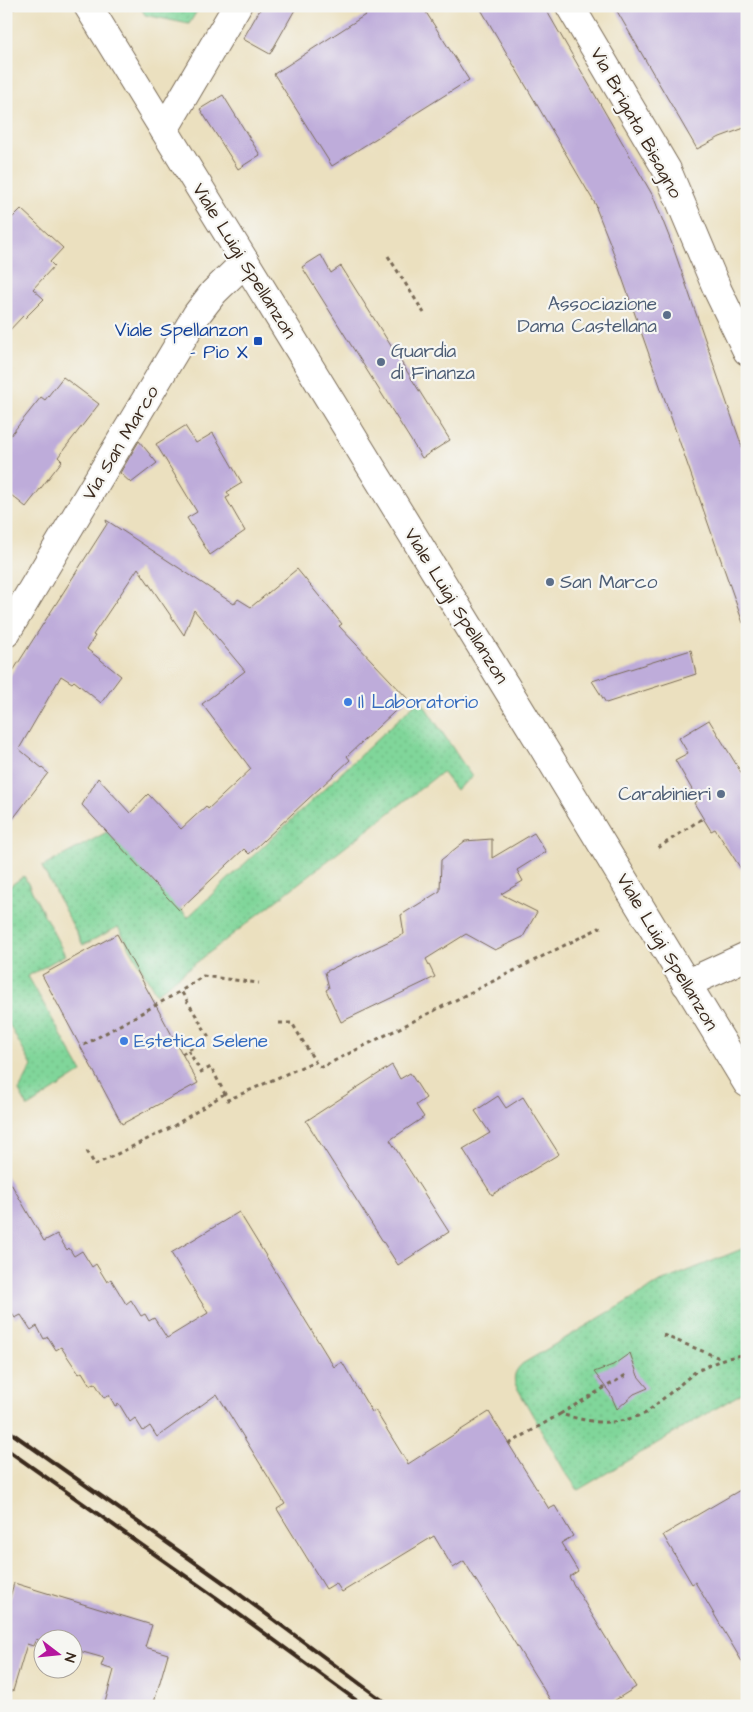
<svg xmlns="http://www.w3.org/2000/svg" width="753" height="1712" font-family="'Architects Daughter',sans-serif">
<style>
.park{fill:url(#park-dots);stroke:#5e805c}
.building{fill:#beacda}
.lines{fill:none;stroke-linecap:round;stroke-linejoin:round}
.street-casing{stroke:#796a56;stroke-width:30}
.secondary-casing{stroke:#796a56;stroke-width:30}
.path{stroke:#796a56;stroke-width:3;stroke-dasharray:4 4;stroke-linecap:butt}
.street{stroke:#fff;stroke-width:28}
.secondary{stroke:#fff;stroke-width:28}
.rail{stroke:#3b2a1e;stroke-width:4}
.service-dot{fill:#5c6f8a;stroke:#f6f6f2;stroke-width:2}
.transit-dot{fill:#1a4fb4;stroke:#f6f6f2;stroke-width:2}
.shop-dot{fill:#3f7fe0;stroke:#f6f6f2;stroke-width:2}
.labels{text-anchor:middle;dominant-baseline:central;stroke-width:4.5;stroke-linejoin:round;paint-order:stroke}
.street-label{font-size:19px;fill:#3b2a1e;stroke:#f6f6f2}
.service-label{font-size:19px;fill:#4e5e75;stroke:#f6f6f2;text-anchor:end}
.transit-label{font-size:19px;fill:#164399;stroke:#f6f6f2;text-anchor:end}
.shop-label{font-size:19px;fill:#366cbe;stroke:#f6f6f2;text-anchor:start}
</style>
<defs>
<pattern id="park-dots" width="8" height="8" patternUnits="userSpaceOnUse" patternTransform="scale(1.25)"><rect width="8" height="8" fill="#80d69a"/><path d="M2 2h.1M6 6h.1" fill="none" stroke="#70b884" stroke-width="1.8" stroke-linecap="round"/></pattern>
</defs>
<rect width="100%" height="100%" fill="#f6f6f2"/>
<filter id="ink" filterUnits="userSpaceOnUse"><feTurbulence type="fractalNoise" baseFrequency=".02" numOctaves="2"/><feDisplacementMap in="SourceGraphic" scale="10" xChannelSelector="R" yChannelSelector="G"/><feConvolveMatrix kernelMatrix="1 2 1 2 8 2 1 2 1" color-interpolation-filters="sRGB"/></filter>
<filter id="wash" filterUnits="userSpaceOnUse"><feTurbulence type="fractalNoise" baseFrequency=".0096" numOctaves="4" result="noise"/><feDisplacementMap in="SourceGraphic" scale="20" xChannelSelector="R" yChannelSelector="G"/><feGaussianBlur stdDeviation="1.12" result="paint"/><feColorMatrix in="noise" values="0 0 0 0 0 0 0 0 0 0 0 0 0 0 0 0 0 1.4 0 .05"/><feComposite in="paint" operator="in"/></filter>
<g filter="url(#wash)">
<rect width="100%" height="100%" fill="#ebe0bf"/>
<path class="park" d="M140,6h60l-11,18 -44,-9z
M420,699l52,78 -16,13 -14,-18 -286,222 -38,-67 -35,18 -41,-78 65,-35 81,85z
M24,876l41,79 -37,21 54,96 -54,35 -9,-16 13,-25 -26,-47v-130z
M747,1247v143l-169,100 -14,-20 -49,-86c-2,-9 1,-14 7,-20l136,-81z"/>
<g id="blocks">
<path class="building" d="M262,6h35l-27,48 -27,-15z
M379,6h43l47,74 -137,86 -58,-92z
M479,6h65l109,190 19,48 75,217v162h-4l-133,-380 -14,-35 1,-1z
M614,6h133v121l-27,10 -23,12z
M223,95l37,60 -22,14 -38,-60z
M21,209l42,39 -13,14 4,4 -21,23 11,10 -19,19 -2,-2 -17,18v-110z
M321,255l10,18 10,-7 109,174 -28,18 -120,-191z
M63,377l36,27 -41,53 4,4 -36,46 -20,-16v-50l35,-44 4,3z
M185,426l11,17 17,-10 29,50 -15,9 3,4 -4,2 19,33 -35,24 -23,-37 10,-6 -41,-68z
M139,441l18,22 -26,20 -11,-10z
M106,520l128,84 4,-5 13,8 46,-38 45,55 -3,2 69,73 -61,57 3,4 -101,94 -5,-5 -65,61 -97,-105 16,-27 32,35 18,-19 33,35 25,-23 2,3 43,-40 -49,-65 43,-33 -51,-61 -10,25 -46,-67 -45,67 2,1 -8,13 34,27 -20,27 -27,-22 -2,2 -11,-7 -42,73 29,24 -42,55v-146l101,-158z
M691,650l5,24 -90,29 -14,-22z
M709,720l38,62v96l-32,-49 -4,2 -8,-13 -9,-15 4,-3 -23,-40 13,-7 -9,-15z
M534,833l12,19 -29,18 6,11 -22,13 36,18 -14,25 -28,13 -29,-16 -40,25 9,18 -94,45 -15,-32 3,-2 -4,-16 79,-38 -3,-19 39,-24 1,-31 24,-19 27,-2v19z
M117,934l81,149 -76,41 -80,-149z
M392,1065l8,14 10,-6 16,25 -10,7 8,12 -34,23 59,92 -51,33 -92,-144z
M498,1096l8,12 17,-11 36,57 -67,41 -29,-46 27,-16 -15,-22z
M6,1175l38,66 13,-7 10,16 2,-2 5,8 8,-5 10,16 4,-3 11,18 4,-3 15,25 5,-4 10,16 4,-2 4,7 5,-3 13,20 41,-25 -37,-60 68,-41 95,155 8,-5 30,50 3,-2 33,54 81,-52 60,97 6,-3 18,30 -12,7 17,28 -9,6 67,110 -30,19h-52l-90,-145 -11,7 -19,-32 -92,56 -6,-9 -10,6 -49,-80 8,-5 -68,-110 -60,43 -7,-11 -7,5 -8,-13 -5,4 -11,-18 -4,2 -6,-11 -5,3 -9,-15 -5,2 -8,-13 -3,2 -18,-27 -5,3 -8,-13 -4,2 -7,-13 -6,4 -10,-15 -6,3 -9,-13z
M630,1353l8,23 10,12 -14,6 -17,15 -7,-16 -16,-21 19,-7z
M747,1486v184l-52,-88 -3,2 -29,-49z
M14,1583l138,42 -7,22 23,7 -15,52h-49l10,-36 -13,-4 3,-8 -32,-9v-9h-30v1l-6,-2 -3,7 -6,-2 -14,47 -7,-1v-79z"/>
</g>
</g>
<g filter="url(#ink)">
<use href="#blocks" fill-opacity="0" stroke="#796a56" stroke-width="1"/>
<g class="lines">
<g class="street-casing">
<path id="street" d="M570,6l97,164 51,121 29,60
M6,633l191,-319 17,-22 31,-30
M686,984l61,-28"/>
</g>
<g class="secondary-casing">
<path id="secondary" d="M88,6l455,741 204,336
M164,130l73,-124"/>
</g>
<path class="path" d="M6,13l11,-7
M388,256l36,57
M658,848l45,-30
M279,1023h13l25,42 5,2 279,-140
M84,1045l97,-54
M188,1050l13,22 10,-5 17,33 87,-39
M182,1054l27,-17 -28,-46 22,-15 56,7
M87,1151l8,14 77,-38 52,-33
M663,1335l59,24
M560,1414l66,-39
M509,1444l51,-30c35,9 51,13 86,-1l49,-41 28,-13 24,-5"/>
<use href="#street" class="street"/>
<use href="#secondary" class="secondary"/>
<path class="rail" d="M6,1429l221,156 163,121
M6,1449l212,150 146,107"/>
</g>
</g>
<g class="service-dot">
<circle cx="667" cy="315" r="5"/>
<circle cx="381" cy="362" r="5"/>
<circle cx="550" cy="582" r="5"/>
<circle cx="721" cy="794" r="5"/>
</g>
<rect class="transit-dot" x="253" y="336" width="10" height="10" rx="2.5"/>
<g class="shop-dot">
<circle cx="348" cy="702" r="5"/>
<circle cx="124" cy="1041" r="5"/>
</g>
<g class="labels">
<g class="street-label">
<text transform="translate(636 123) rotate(61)">Via Brigata Bisagno</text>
<text transform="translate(244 261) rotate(58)">Viale Luigi Spellanzon</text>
<text transform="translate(121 443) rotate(-59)">Via San Marco</text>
<text transform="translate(456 606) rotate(58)">Viale Luigi Spellanzon</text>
<text transform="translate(667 952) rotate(59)">Viale Luigi Spellanzon</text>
</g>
<g class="service-label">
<text x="657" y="304">Associazione<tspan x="657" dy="22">Dama Castellana</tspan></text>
<text x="391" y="351" text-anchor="start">Guardia<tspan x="391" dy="22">di Finanza</tspan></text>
<text x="560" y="582" text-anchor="start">San Marco</text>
<text x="711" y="794">Carabinieri</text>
</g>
<g class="transit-label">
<text x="248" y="330">Viale Spellanzon<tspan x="248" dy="22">- Pio X</tspan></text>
</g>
<g class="shop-label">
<text x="358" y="702">Il Laboratorio</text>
<text x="134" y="1041">Estetica Selene</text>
</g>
</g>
<rect width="753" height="1712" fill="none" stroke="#f6f6f2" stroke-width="25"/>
<g transform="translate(58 1654) rotate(106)"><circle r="24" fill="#f6f6f2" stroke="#aba49d"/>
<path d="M0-4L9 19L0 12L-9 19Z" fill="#b5179e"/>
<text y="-8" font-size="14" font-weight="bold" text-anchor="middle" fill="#3b2a1e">N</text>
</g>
</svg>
